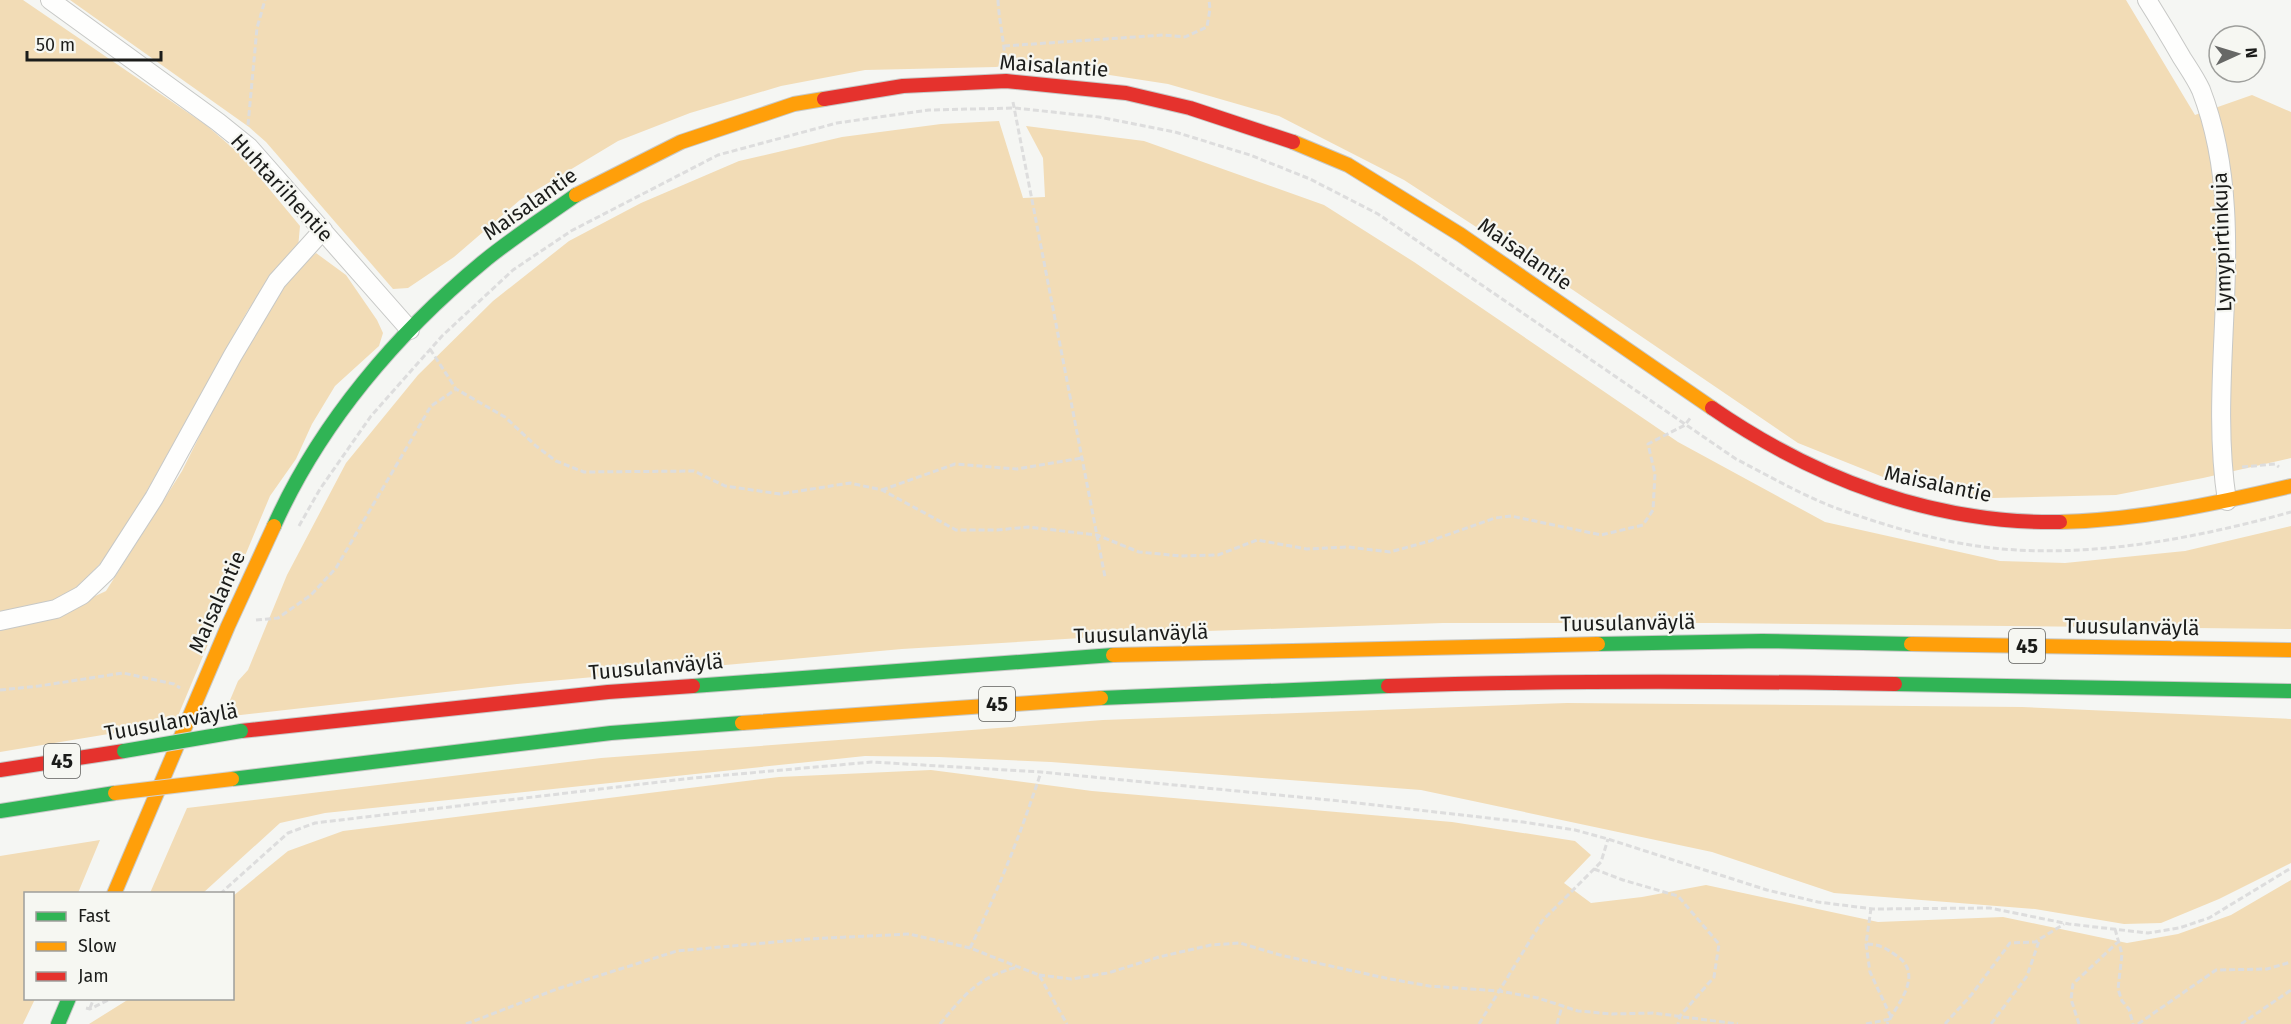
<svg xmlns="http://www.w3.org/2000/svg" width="2291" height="1024" font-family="'Fira Sans',sans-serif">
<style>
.green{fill:#f2dcb6}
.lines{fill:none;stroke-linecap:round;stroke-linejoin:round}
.street-casing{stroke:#c7c8c6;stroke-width:20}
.fast-casing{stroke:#c7c8c6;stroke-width:16}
.slow-casing{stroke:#c7c8c6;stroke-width:16}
.jam-casing{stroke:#c7c8c6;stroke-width:16}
.path{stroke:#ddd;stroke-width:3;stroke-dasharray:6 3;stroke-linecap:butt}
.street{stroke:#fefefd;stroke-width:18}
.fast{stroke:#30b455;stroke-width:14}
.slow{stroke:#ff9f0a;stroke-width:14}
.jam{stroke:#e5322d;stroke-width:14}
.fast-bridge-casing{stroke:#d2d3d2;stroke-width:16;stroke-linecap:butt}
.slow-bridge-casing{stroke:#d2d3d2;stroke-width:16;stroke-linecap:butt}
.fast-bridge{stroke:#30b455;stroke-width:14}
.slow-bridge{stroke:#ff9f0a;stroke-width:14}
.labels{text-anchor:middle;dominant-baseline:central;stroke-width:4.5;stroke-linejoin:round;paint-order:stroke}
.shield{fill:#f6f7f2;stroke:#5d5e5b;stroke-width:1.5}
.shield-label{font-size:20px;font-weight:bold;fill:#1b1c1a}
.street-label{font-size:21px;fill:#1b1c1a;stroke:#f6f7f2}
</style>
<rect width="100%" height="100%" fill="#f5f6f3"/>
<path class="green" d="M0,0h23l183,125 36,31 58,70 -2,22 -50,62 -124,222 -25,33 -40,39 -59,13z
M70,0h2056l69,115 57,-20 39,17v346l-88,20 -87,17 -123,3 -95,-15 -100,-40 -225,-153 -169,-110 -125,-64 -111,-32 -143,-22 -29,5 -131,3 -84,16 -91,27 -72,28 -98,59 -66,57 -46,31 -15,1 -127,-147 -17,-15z
M999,121l24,77 22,-1 -2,-39 -17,-32 118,15 180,64 90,57 264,180 147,80 175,39 65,2 120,-12 106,-25v103l-575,-6h-273l-264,9 -277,17 -385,35 -294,33 15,-36 10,-11 39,-95 59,-112 72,-88 75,-74 76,-60 72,-38 98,-42 103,-24 99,-13z
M316,253l30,22 31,45 6,13 -4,13 -44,40 -23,38 -16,35 -26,37 -95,227 -175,29v-124l42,-7 64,-30 76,-120 47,-94 51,-93z
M1567,703l455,4 269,12v144l-72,36 -58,24 -37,1 -89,-15 -201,-16 -122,-41 -291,-62 -370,-28 -112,-5 -74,-1 -540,57 -45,10 -77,70h-53l37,-85 414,-50 502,-38z
M931,770l161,21 360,31 123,19 16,14 -27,28 27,20 51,-6 64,-12 172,37 125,-5 124,26 51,-9 53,-19 60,-35v144h-2202l40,-25 103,-1 1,-102 55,-45 55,-20 436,-54z
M100,840l-22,53 -52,1v104l9,1 -12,25h-23v-168z"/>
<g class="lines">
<g class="street-casing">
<path id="street" d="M50,0l168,122 31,25 161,183
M2147,0c12,19 24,39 35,58 7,11 14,21 19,32 51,132 5,275 26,411
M0,621l56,-12 26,-14 25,-24 47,-73 79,-143 44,-74 46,-51"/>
</g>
<g class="fast-casing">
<path id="fast" d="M274,526c46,-103 123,-193 209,-264 29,-24 62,-45 93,-67
M1598,644l164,-3 149,3
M1895,684l396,7
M693,686l420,-31
M1101,698l287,-12
M232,779l379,-46 131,-10
M0,811l115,-18
M58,1024l11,-26"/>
</g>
<g class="slow-casing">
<path id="slow" d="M1293,142l55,23 113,70 251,173
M576,195l105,-53 113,-38 30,-5
M2060,522c79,-2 154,-18 231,-36
M1911,644l380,6
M1113,655l485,-11
M742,723l359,-25
M114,894l114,-268 46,-100"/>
</g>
<g class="jam-casing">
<path id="jam" d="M824,99l79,-13 103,-5 120,12 64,15 103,34
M1712,408c103,71 221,116 348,114
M1388,686c169,-6 338,-5 507,-2
M241,731l367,-39 85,-6
M0,770l124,-19"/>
</g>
<path class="path" d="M998,0c1,21 6,40 7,60
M1004,46l159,-11 22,2 22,-10 3,-18 -1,-9
M1013,102l92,475
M248,125l9,-97 8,-28
M430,349l26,40 49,28 31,29 20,15 28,11 110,-1 31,15 55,8 70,-11 32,7 74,40h41l31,-3 69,8 42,17 42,4 37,-1 39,-15 50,9 41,-2 42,5 40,-11 65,-23 16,-2 90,19 42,-10 10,-15 2,-36 -7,-30 37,-19 6,-8
M2242,467l33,-3 4,3
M882,490l73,-26 62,5 65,-11
M299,526l21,-37 51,-73 71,-80 71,-66 58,-39 147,-76 119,-32 92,-13 86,-2 84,9 76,15 75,23 60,24 68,35 358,245c37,19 74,41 114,54 41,14 85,27 127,33 103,15 216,-7 314,-34
M256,620l22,-2 33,-23 25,-27 95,-162 24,-16
M0,690l39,-4 84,-13 51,11 6,4
M1594,869l29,11 55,16 41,48 -5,33 -34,39 -2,8
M220,894l68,-61 27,-10 378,-45 179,-16 169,10 299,29 183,21 52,8 33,9 159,51 51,12 55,7 117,-1 79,16 79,9 31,-5 30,-10 82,-50
M1871,908l-5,36 4,28 21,45
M2115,929l7,25 -4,35 4,12 7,8 4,15
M1867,944c15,1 18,4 30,12 27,19 1,47 -10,68
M970,948c28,-57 51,-115 71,-176
M1039,975l32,4 37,-6 51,-16 52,-12 29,-2 40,12 110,24 39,7 70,5 39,7 40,13 34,3 41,-1 85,11
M86,1008l4,1 22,-11
M90,1008l4,-10
M466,1024l91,-35 120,-38 131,-12 101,-5 61,14 69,27 28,49
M940,1024c26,-31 38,-47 78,-57
M1479,1024l63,-103 59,-59 7,-23
M1557,1024l5,-18
M1866,1024l24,-5
M1945,1024l27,-30 38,-51 25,-1 29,-18
M1991,1024l36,-48 12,-35
M2079,1024l-8,-25 2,-15 46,-43
M2138,1024l78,-54 51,-1 24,-7
M2241,1024l50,-34"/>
<use href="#street" class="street"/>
<use href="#fast" class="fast"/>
<use href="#slow" class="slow"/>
<use href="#jam" class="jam"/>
<g class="fast-bridge-casing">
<path id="fast-bridge" d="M124,751l117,-20"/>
</g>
<g class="slow-bridge-casing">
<path id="slow-bridge" d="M115,793l117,-14"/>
</g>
<use href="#fast-bridge" class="fast-bridge"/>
<use href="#slow-bridge" class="slow-bridge"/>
</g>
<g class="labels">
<g class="shield">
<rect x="2009" y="629" width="36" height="34" rx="4.5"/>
<rect x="979" y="687" width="36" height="34" rx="4.5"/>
<rect x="44" y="744" width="36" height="34" rx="4.5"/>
</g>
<g class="shield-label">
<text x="2027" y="646">45</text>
<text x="997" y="704">45</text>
<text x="62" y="761">45</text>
</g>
<g class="street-label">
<text transform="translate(1054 66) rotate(4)">Maisalantie</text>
<text transform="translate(282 188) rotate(47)">Huhtariihentie</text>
<text transform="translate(530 204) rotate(-35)">Maisalantie</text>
<text transform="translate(2222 242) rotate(-92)">Lymypirtinkuja</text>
<text transform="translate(1525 254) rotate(35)">Maisalantie</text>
<text transform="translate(1938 484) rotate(12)">Maisalantie</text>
<text transform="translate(217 602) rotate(-66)">Maisalantie</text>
<text transform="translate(1628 623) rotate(-1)">Tuusulanväylä</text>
<text transform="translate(2132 627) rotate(1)">Tuusulanväylä</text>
<text transform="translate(1141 634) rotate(-2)">Tuusulanväylä</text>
<text transform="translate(656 667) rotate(-5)">Tuusulanväylä</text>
<text transform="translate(171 722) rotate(-10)">Tuusulanväylä</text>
</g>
</g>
<rect x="24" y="892" width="210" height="108" fill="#f6f7f2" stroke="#9e9f9c" stroke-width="1.5"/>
<rect x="36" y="912" width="30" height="9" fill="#30b455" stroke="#9e9f9c" stroke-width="1.5"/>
<text x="78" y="922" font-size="18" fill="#1b1c1a">Fast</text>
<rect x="36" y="942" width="30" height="9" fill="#ff9f0a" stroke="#9e9f9c" stroke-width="1.5"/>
<text x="78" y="952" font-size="18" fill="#1b1c1a">Slow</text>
<rect x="36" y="972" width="30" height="9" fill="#e5322d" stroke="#9e9f9c" stroke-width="1.5"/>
<text x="78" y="982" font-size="18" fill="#1b1c1a">Jam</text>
<g transform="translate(2237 54) rotate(86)"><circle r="28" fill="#f6f7f2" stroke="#9e9f9c" stroke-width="1.5"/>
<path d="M0-4.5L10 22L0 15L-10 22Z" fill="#676866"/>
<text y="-9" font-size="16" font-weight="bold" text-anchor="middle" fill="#1b1c1a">N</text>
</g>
<path d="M27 51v9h134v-9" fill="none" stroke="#1b1c1a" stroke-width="3"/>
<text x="36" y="51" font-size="18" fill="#1b1c1a" stroke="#f6f7f2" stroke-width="4.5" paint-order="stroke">50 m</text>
</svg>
